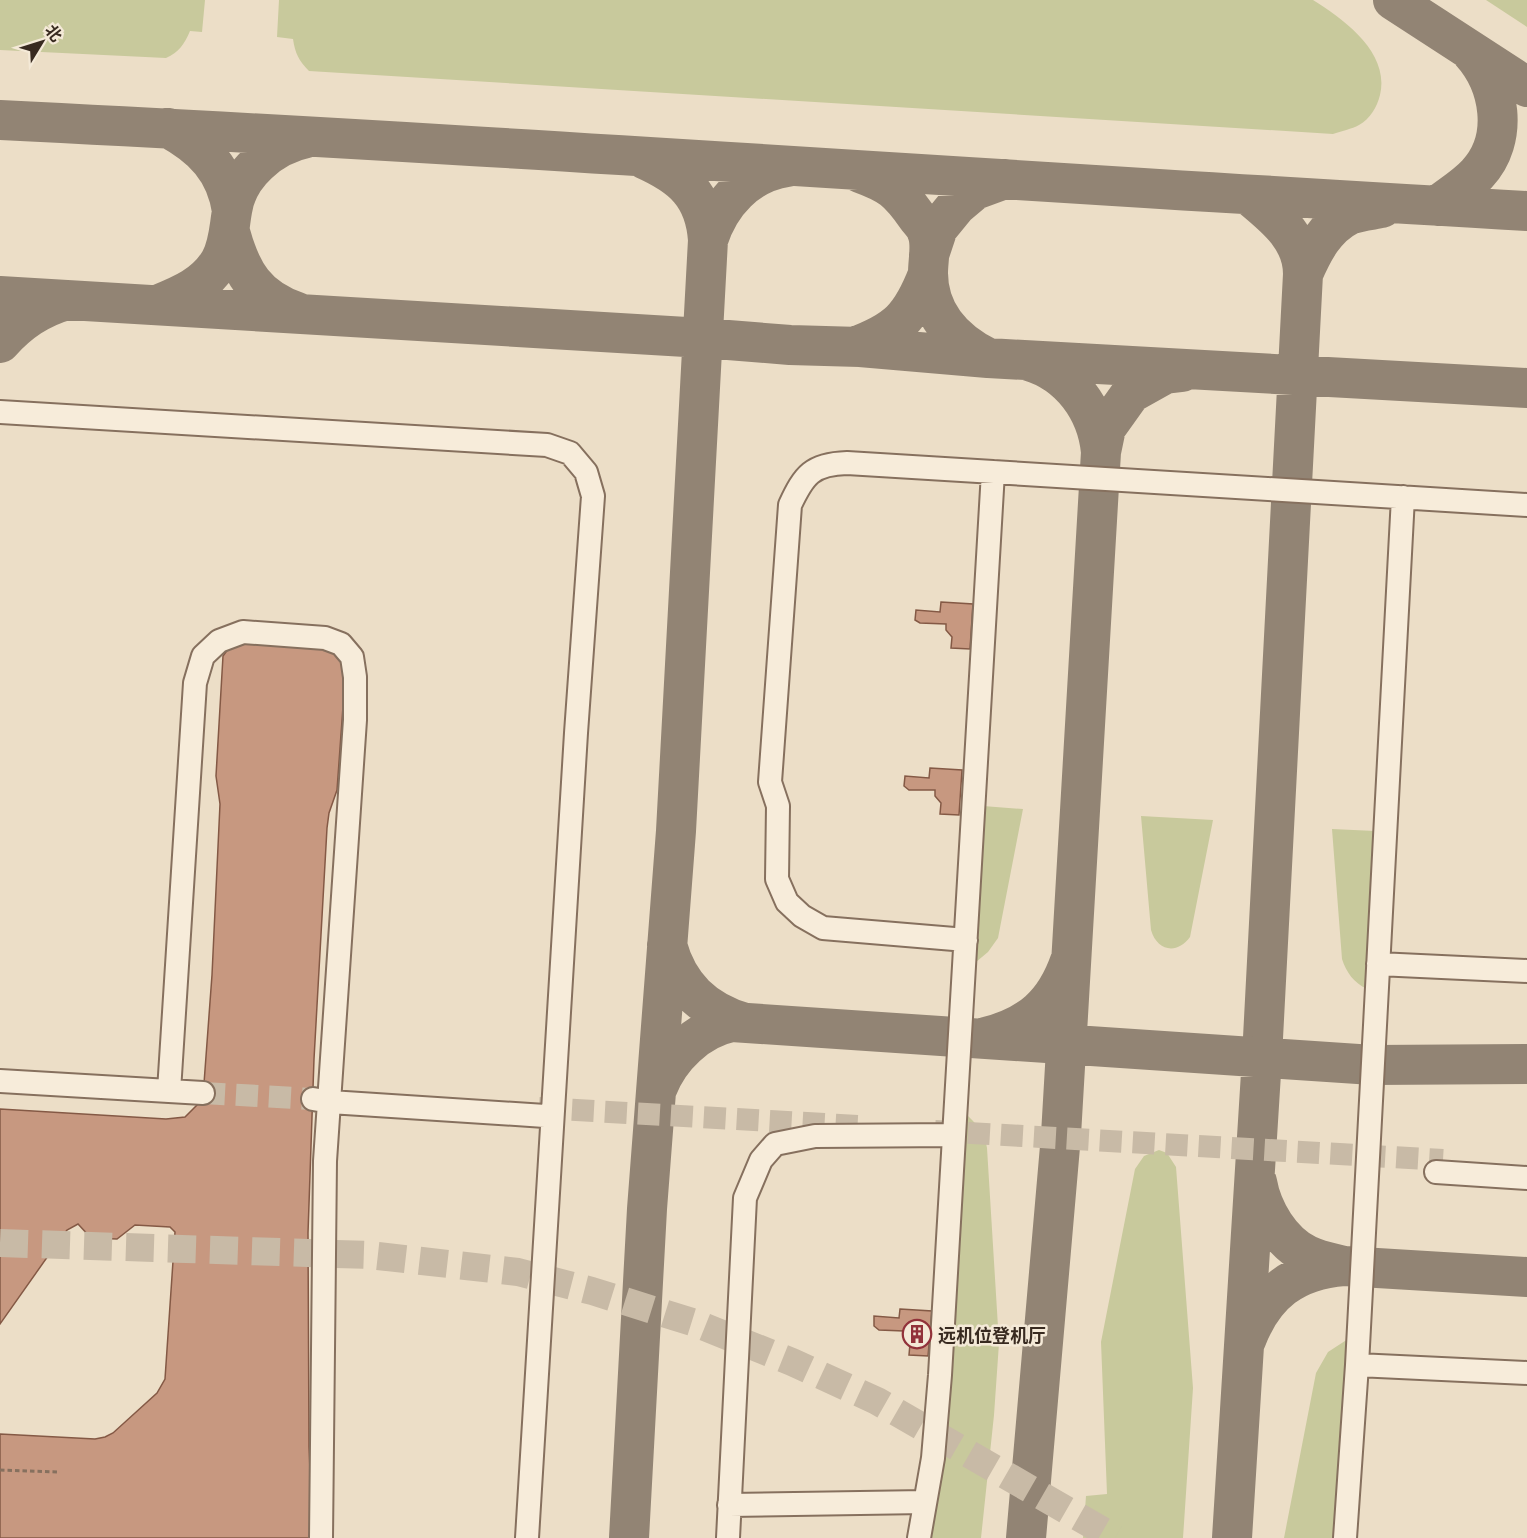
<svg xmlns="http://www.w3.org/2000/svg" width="1527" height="1538" font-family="Georgia,'Noto Sans SC',serif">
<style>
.green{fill:#c8c99c}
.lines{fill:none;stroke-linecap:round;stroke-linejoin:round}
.taxiway{stroke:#928474;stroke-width:40}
.building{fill:#c79880;stroke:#845945;stroke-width:1.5}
.minor-tunnel{stroke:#c8baa6;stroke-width:22;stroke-dasharray:22 11;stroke-linecap:butt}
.major-tunnel{stroke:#c8baa6;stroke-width:28;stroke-dasharray:28 14;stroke-linecap:butt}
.minor-casing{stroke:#86705e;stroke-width:26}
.path{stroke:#86705e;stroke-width:3;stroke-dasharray:4.5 3;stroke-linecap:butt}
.minor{stroke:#f7ecda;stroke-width:22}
.labels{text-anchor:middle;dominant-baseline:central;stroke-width:5;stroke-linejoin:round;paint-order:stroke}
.poi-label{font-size:18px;font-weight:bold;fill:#382a20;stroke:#f4e9d7;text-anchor:start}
</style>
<rect width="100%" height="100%" fill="#ecdec7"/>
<path class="green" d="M0,0h205l-3,32 -12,-1c-6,14 -11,21 -24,27l-166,-8z
M279,0h1034c32,20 77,53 67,95 -3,12 -10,24 -21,30 -7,4 -18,6 -26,9l-1024,-63c-10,-10 -14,-18 -16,-32l-16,-2z
M1486,0h41v27z
M983,806l40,3 -25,129 -10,14 -12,10z
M1141,816l72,4 -23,117c-13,18 -33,14 -39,-7z
M1332,829l43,2 -8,158c-13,-6 -21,-17 -25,-30z
M965,1113c11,11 20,19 22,35l12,195 -5,72 -13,123h-52l9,-36 8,-73z
M1159,1150l8,3 9,14 17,221 -10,150h-100l3,-42 21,-2 -6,-152 34,-173 9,-13z
M1348,1339l-13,199h-51l32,-165 12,-21z"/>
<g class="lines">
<path class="taxiway" d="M1393,0l134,87
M0,120c509,25 1018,62 1527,91
M168,128c35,19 58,42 64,83
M860,173c30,11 38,17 57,44 3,4 9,10 10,15 5,12 1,28 1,41 0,40 26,68 60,85
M1437,206c14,-11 29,-20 40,-32 33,-35 23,-90 -6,-122
M230,232c11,41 26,66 67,80
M708,240c12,-37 39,-67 79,-73
M929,255l9,-27 18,-22 19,-16 30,-11
M1303,274c10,-23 22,-47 46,-59 10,-4 23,-5 33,-7
M0,296l703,42 87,7 70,2 128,11 539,30
M157,305c25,-10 49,-20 63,-44 9,-16 9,-33 12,-50 5,-37 40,-66 75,-73
M0,343c19,-21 39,-35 67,-43
M854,347c43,-16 57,-29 74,-73
M1101,452l5,-24 25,-35 34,-19 17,-2
M667,945c11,41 37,66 78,78
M986,1037c44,-11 69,-33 84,-76
M657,1089c12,-32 41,-60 75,-67l641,43 154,-1
M1257,1182c5,29 24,60 50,73 12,6 25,8 37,11
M1246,1340c18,-47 48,-70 98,-74l183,11
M629,1538l18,-329 29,-378 32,-591c-3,-45 -26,-64 -64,-81
M1026,1538l35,-403 40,-683c-4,-42 -31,-79 -72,-91
M1232,1538l30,-481 41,-783c0,-36 -28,-57 -53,-78"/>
</g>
<path class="building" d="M941,602l32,2 -3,45 -19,-1 1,-11 -6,-7v-6l-26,-1 -5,-3 1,-10 24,2z
M246,643l78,5 9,2 13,15 -9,125 -8,23 -2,15 -13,231 -6,174 1,214 4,91h-313v-104l95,5 10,-2 8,-4 44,-40 8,-14 10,-147 -5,-5 -35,-2 -18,14 -26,-1 -13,-14 -11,6 -7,9 -60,85v-215l166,10 19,-2 15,-15 3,-5 9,-122 8,-171 -4,-28 7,-120 8,-11z
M930,768l32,2 -3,45 -19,-1 1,-11 -6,-7v-6h-26l-5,-4 1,-10 24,2z
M900,1309l32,2 -4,45 -19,-1 1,-11 -5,-7 -1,-6 -25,-1 -5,-4v-10l25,2z"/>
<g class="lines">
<path class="minor-tunnel" d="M203,1093l110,6
M539,1108l321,18
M935,1131l508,29"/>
<path class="major-tunnel" d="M0,1243l369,12 149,17 74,19 103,32 97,39 85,39 238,137"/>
<g class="minor-casing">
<path id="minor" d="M0,412l547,33 23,8 16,19 7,24 -17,237 -49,805
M966,940l-143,-12 -21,-12 -15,-14 -10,-23 1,-73 -8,-24 20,-277c14,-30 22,-41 57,-42l680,42
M1378,964l149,7
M0,1081l169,10 26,-408 8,-27 16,-15 24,-9 82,6 16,6 11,13 3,20v43l-30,441 -4,377
M169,1091l34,2
M313,1099l17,3 215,14
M1436,1172l91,6
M1357,1365l170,8
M729,1505l196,-3
M728,1538l17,-340 16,-38 14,-16 40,-8 139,-1
M919,1538l14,-80 7,-83 53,-903
M1345,1538l12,-173 46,-868"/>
</g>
<path class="path" d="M0,1470l60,2"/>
<use href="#minor" class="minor"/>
</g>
<defs>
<g id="building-ring" transform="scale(1.5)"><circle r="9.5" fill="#f4e9d7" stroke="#92323a" stroke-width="1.5"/><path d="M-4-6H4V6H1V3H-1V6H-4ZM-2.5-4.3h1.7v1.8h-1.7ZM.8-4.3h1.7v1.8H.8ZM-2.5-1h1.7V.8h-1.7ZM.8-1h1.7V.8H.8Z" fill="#92323a"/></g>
</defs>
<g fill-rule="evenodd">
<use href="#building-ring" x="917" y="1334"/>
</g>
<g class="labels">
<g class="poi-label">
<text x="938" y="1334">远机位登机厅</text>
</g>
</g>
<g transform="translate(42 42) rotate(52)" stroke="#f4e9d7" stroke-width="4.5" paint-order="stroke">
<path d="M0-4.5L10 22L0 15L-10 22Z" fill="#382a20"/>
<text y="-9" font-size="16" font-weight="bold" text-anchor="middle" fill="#382a20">北</text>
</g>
</svg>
